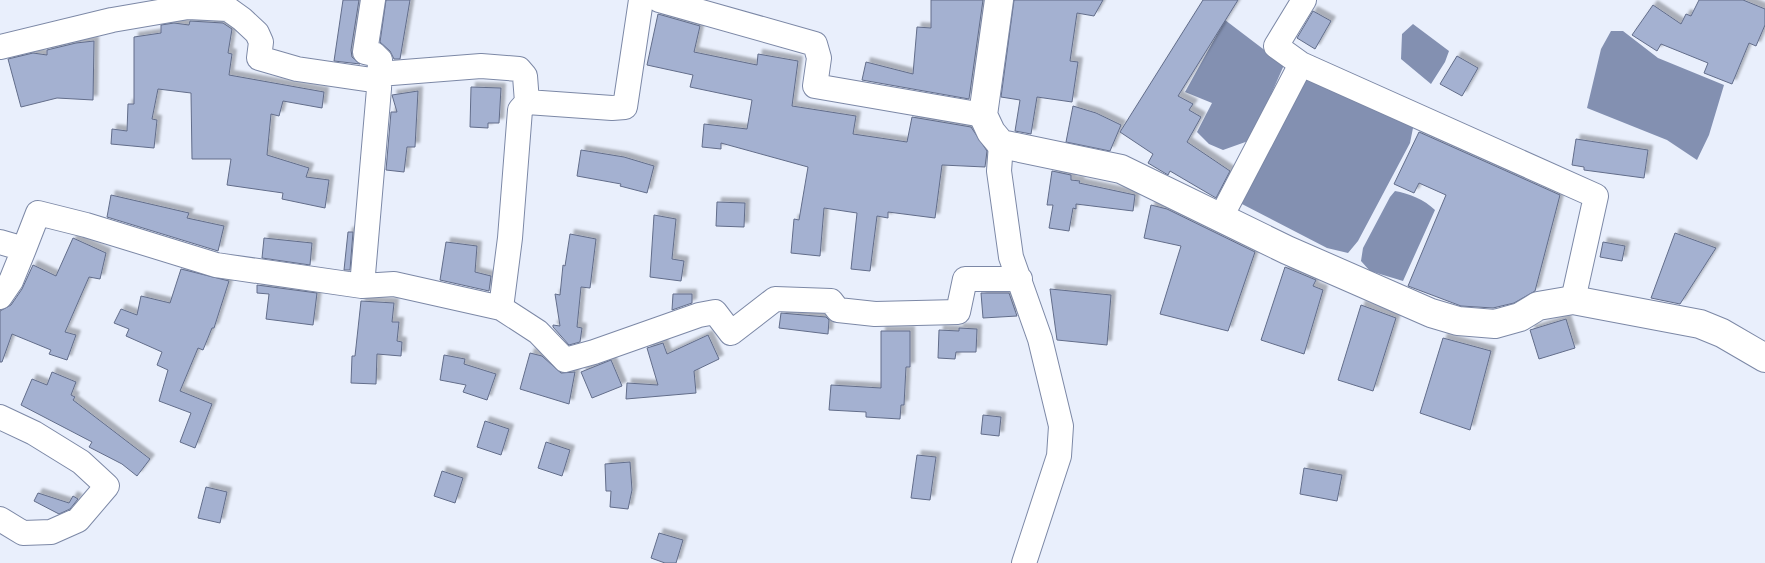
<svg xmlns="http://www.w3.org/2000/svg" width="1765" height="563" font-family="'Work Sans',sans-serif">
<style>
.water{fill:#8390b1}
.building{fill:#a4b1d1;stroke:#626d8a;filter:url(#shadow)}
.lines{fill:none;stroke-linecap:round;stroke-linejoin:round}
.minor-casing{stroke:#7c88a6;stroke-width:26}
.tertiary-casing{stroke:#7c88a6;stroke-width:30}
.minor{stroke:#fff;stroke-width:24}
.tertiary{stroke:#fff;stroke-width:28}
</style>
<defs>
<filter id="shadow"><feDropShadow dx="4.5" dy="-4.5" stdDeviation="1" flood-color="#0004"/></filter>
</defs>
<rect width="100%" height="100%" fill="#e9effc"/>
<path class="water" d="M1225,20l59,45 -33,75 -28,10 -14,-6 -12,-12 15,-29 -27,-11z
M1413,24l36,27 -4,11 -14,22 -30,-25 1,-25z
M1611,31h12l35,27 66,27 -15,50 -12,25 -30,-20 -80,-32 14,-59z
M1307,76l107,47 -4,20 -52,98 -10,12 -21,-5 -87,-45z
M1395,191c13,2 30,9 40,19l-32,71 -33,-10 -9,-10 2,-13 27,-51z"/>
<path class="building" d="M343,0h16l-8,50 1,7 8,7 -26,-3z
M386,0h24l-10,59h-6l-4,-8 -10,-9z
M931,0h52l-14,99 -107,-19 4,-18 47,12 4,-47 14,1z
M1014,0h89l-9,16 -17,-3 -7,48 8,1 -6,40 -35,-5 -6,37 -16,-3 5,-31 -19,-3z
M1203,0h35l-60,96 15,8 -4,6 12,7 -14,25 43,29 -14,27 -46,-27 -2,4 -20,-12 5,-9 -33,-22z
M1699,0h44l22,9v16l-9,21 -7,-3 -17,41 -28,-11 4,-10 -47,-19 -4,7 -25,-16 21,-30 28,19 5,-10 5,2z
M1313,11l18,10 -16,28 -18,-11z
M658,14l42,12 -6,26 63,13 1,-11 40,7 -6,45 64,10 -3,18 54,8 5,-25 59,10 16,24 -2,16 -43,-2 -7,53 -47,-6v6l-11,-2 -7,55 -19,-2 6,-56 -33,-5 -4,48 -29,-3 3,-34 5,1 9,-53 -87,-24v6l-19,-2 2,-23 43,5 5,-29 -62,-13 3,-12 -46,-10z
M190,21l33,2 9,6 -4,24 4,1 -3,21 95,17 -2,16 -39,-7 -4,15 -8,-2 -4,41 42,13 -3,9 23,3 -4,28 -43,-9 1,-6 -56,-8 4,-26h-39l-1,-66 -33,-4 -6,30 5,1 -3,28 -43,-4 1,-15 15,2 1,-27h6v-67l27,-4v-8l13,-2 15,2z
M94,41l-1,59 -36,-2 -36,9 -13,-48 25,-6 14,2v-5l29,-7z
M1457,56l21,12 -16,28 -22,-12z
M471,87l30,1 -2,35h-11v5l-18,-1z
M418,91l-3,56h-8l-3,25 -18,-2 5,-58h6l-5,-17z
M1073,106l23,7 25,12 -11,26 -44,-9z
M1419,132l141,63 -25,96 -21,12 -21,5 -32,-2 -53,-20 38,-91 -27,-12 -5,10 -20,-9z
M1576,139l72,11 -4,28 -60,-8v-3l-12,-2z
M581,150l43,7 30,9 -7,27 -27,-7 1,-2 -44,-8z
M1052,171l19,4v5l9,1 -1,2 56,12 -2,16 -57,-7v5l-3,-1 -4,23 -20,-3 4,-23h-6z
M111,195l78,18 -2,5 37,8 -6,25 -111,-34z
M717,202l28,1 -1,24 -28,-1z
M1151,205l16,4 88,43 -27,79 -68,-17 21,-68 -37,-8z
M654,215l22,4 -4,40 12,2 -3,20 -31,-4z
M348,232h5l-3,38h-6z
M1675,233l41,15 -36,56 -29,-6z
M570,234l26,5 -6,49 -9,-1 -4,40 5,1 -2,14 -11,3 -16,-18v-2l7,1 -5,-32 5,1 3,-30 2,1z
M73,238l33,15 -6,26 -11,-2 -24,55 11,3 -9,25 -18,-6 2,-4 -39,-16 -10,28h-2v-51l11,-6 11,-16 11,-24 23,11z
M264,238l48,5 -2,22 -48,-7z
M446,242l31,4 -2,26 16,4 -2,15 -49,-11z
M1603,242l22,4 -3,15 -22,-4z
M1285,267l31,13 -3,6 10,4 -19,64 -43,-14z
M181,269l48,12 -15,47h-2l-9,22 -5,-2 -18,43 32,13 -17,44 -15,-6 11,-29 -32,-12 9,-31 -11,-5 5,-13 -36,-16 3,-7 -15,-6 7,-14 16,6 4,-19 29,7z
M257,285l60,8 -4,32 -47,-6 3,-25 -12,-1z
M1050,289l61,6 -4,50 -50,-5z
M981,293h28l8,23 -34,2z
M673,294h19v9l-20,7z
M361,301l33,2 -2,19h7l-2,19 5,1 -1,14 -24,-2 -1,30 -25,-1 1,-27h3z
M1361,305l35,13 -23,73 -35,-11z
M781,313l45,4 3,3 -1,14 -49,-6z
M1566,319l9,29 -36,11 -9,-29z
M959,328l18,1 -1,23h-20l-1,7 -17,-1 1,-28 20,1z
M881,331h29v36h-4l-2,38h-3l-1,14 -34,-2v-5l-37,-2 2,-25 50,3z
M708,335l11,24 -25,12 2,22 -70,6 1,-16 31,2 -11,-37 16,-5 4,11z
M1443,338l48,13 -21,79 -50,-17z
M530,353l12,3 19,17 14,-1 -6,32 -49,-15z
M444,355l21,4 -1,5 32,10 -9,26 -24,-8 3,-7 -26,-5z
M611,360l11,26 -30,12 -11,-26z
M52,372l24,10 -5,13 4,2 -2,3 77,59 -13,17 -15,-12 -33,-17 3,-5 -71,-37 11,-26 15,6z
M983,415l18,2 -2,19 -18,-2z
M485,421l24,8 -8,26 -24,-8z
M546,442l24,8 -8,26 -24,-8z
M917,455l19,2 -6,43 -19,-2z
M630,462l2,28 -4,19 -18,-2 1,-16h-5l-1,-27z
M1304,468l38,7 -5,26 -37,-7z
M442,471l21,7 -8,25 -21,-7z
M206,487l21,5 -7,31 -22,-5z
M38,493l31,10 4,-7 5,3 -8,10 -11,5 -25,-13z
M659,533l24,7 -7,23h-11l-14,-5z"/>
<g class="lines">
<g class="minor-casing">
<path id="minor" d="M659,0l156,44 4,14 -4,28 168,29
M0,47l112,-27 76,-13 40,2 14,10 15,14 4,9 -2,16 38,11 82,12
M1301,64l295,132 -23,104
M379,74l102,-8 38,3 6,7 2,26
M1001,144l-2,27 12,86 29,82 21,87 -2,30 -35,107
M1221,217l80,-153 -25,-18 28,-46
M0,242l24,7 14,-36 48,12 130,40 146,21 32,-2 107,24 37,24 27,28 29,-8 105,-37 16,-3 16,21 44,-34 56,2 7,9 37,4 83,-2 7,-33h55
M362,286l17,-197 1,-29 -6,-6 -9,-2 8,-52
M0,297l11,-16 13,-32
M501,308l9,-70 10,-128 7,-8 85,6 13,-1 16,-107
M0,417l34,16 47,29 26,24 -29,34 -27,12 -28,1 -23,-14"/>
</g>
<g class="tertiary-casing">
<path id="tertiary" d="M999,0l-16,115 8,17 10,12 120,25 166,81 144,63 27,8 37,3 25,-7 18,-11 35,-6 127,24 22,9 43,25"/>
</g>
<use href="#minor" class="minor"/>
<use href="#tertiary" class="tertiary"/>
</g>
</svg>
